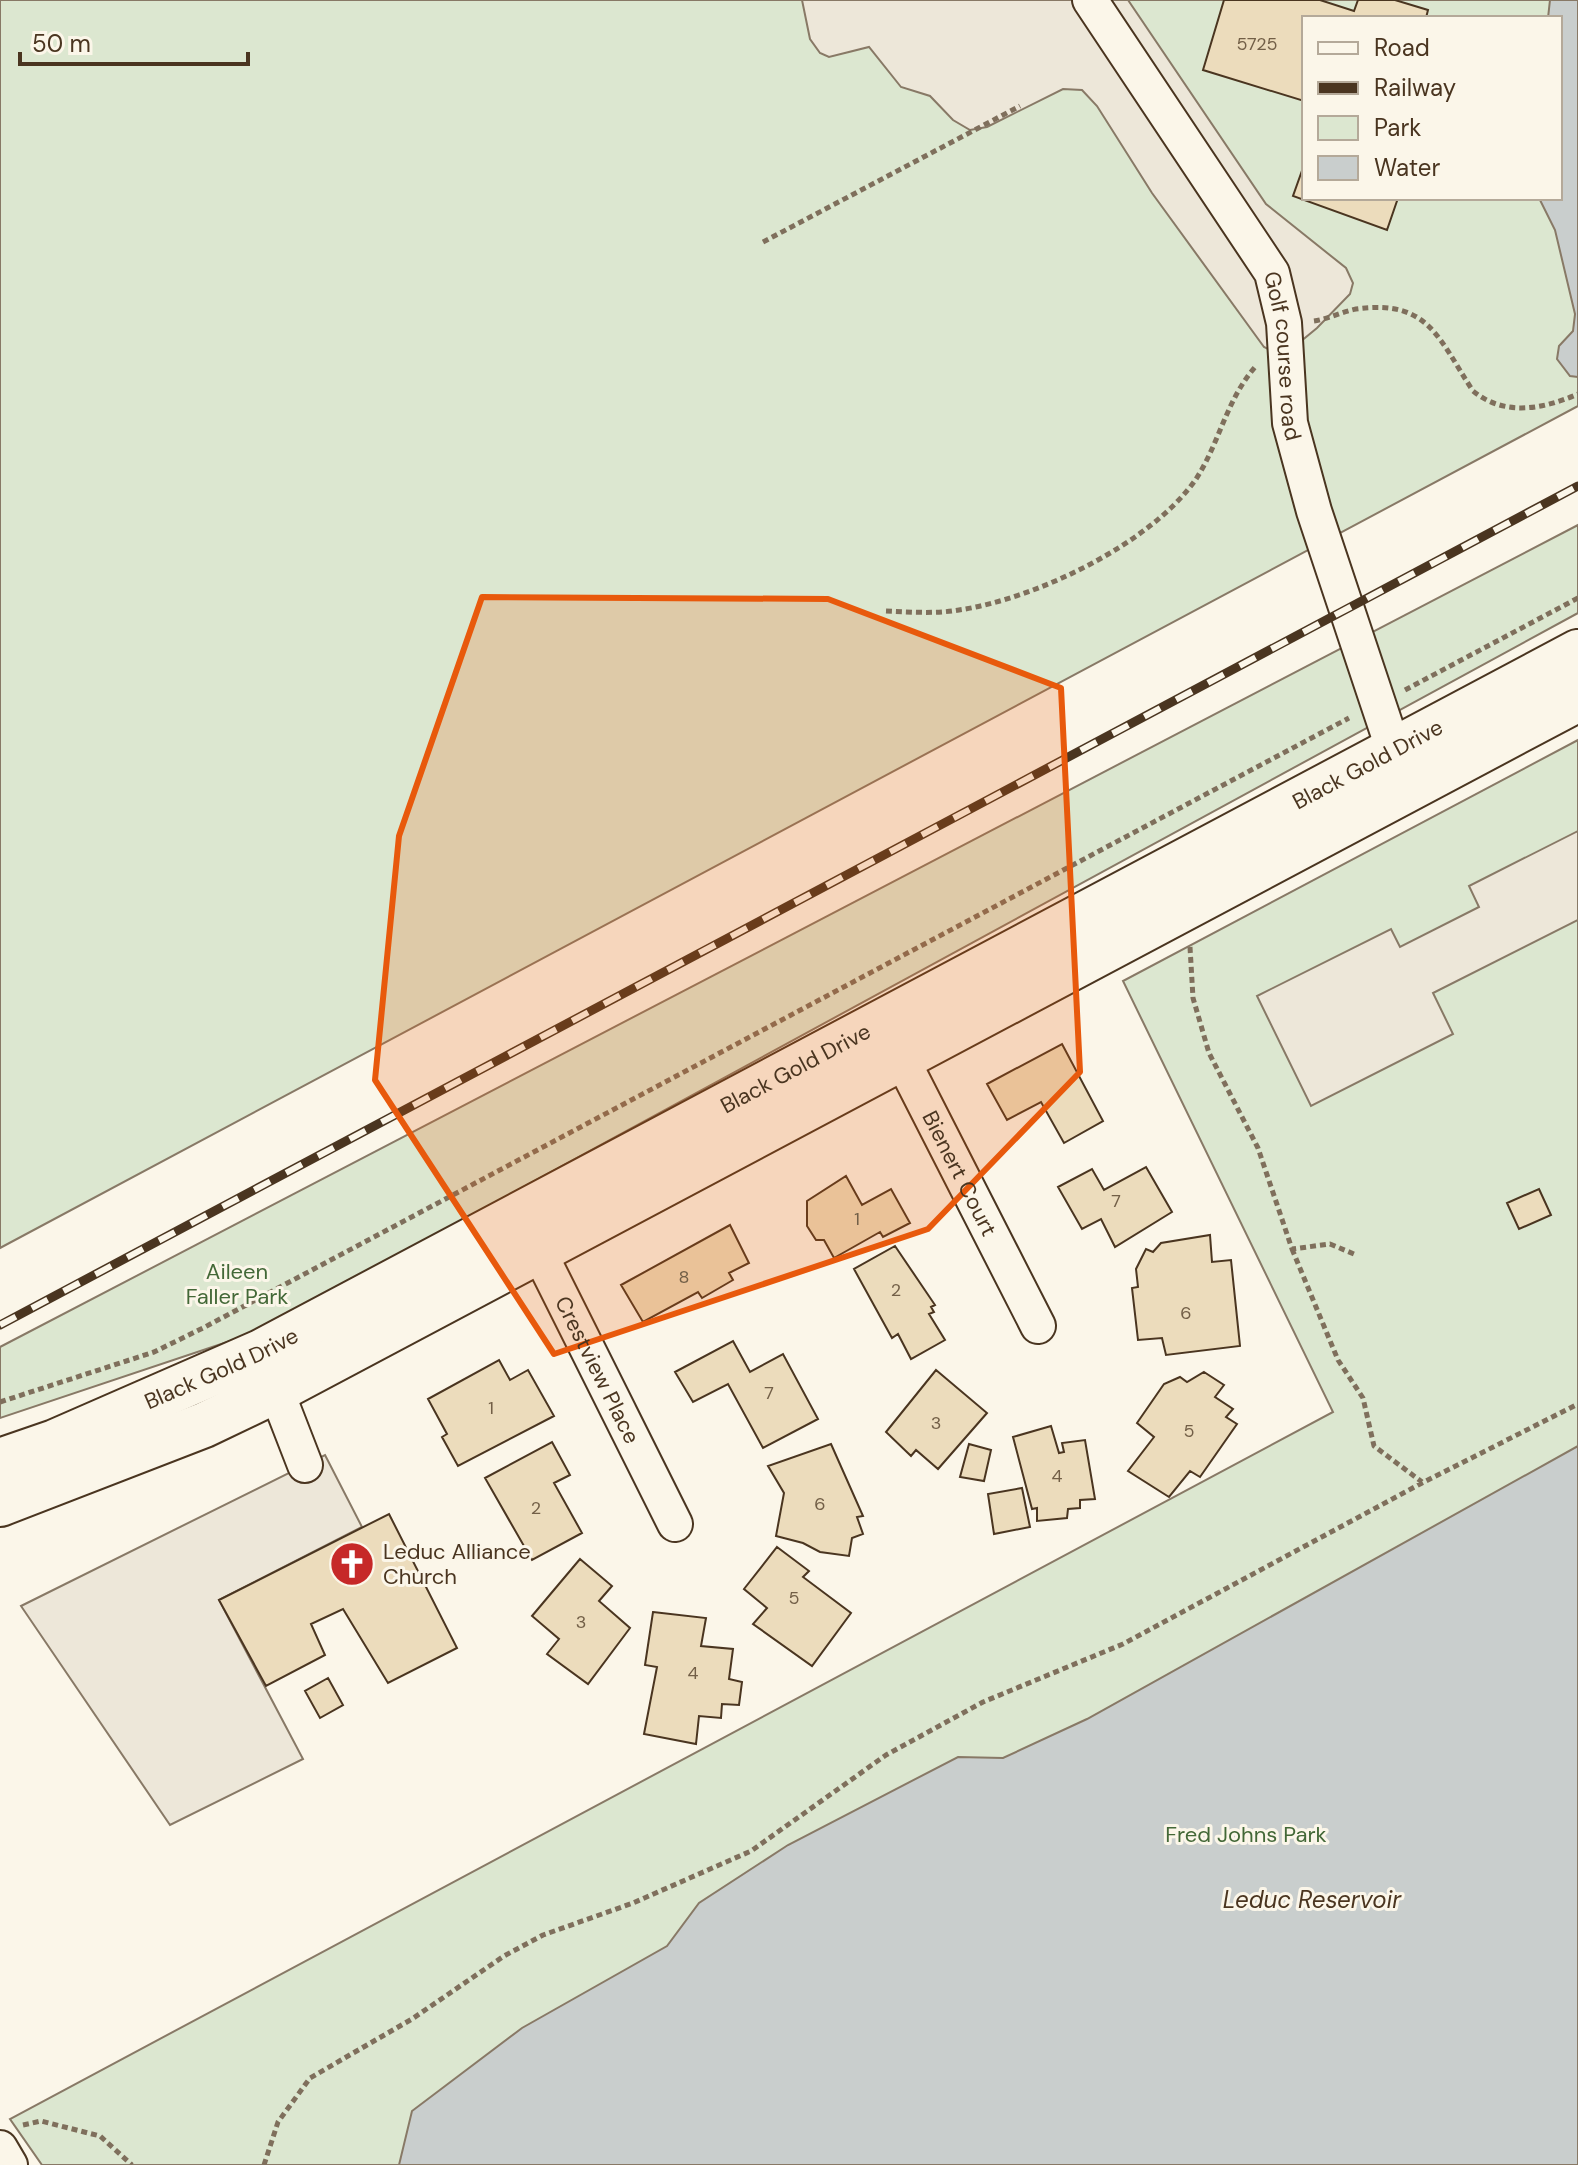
<svg xmlns="http://www.w3.org/2000/svg" width="1578" height="2165" font-family="'DM Sans',sans-serif">
<style>
.green{fill:#dce7d0;stroke:#887966;stroke-width:2;fill-rule:evenodd}
.parking{fill:#ede7d9;stroke:#887966;stroke-width:2}
.water{fill:#c9cecd;stroke:#887966;stroke-width:2}
.building{fill:#ecdcbc;stroke:#4a3520;stroke-width:2}
.lines{fill:none;stroke-linecap:round;stroke-linejoin:round}
.minor-casing{stroke:#4a3520;stroke-width:38}
.major-casing{stroke:#4a3520;stroke-width:48}
.path{stroke:#7f6f5c;stroke-width:5;stroke-dasharray:6 4;stroke-linecap:butt}
.minor{stroke:#fbf6e9;stroke-width:34}
.major{stroke:#fbf6e9;stroke-width:44}
.rail-casing{stroke:#4a3520;stroke-width:9}
.rail{stroke:#fbf6e9;stroke-width:6;stroke-dasharray:18;stroke-linecap:butt}
.marked{fill:#e8590c;fill-opacity:0.2;stroke:#e8590c;stroke-width:6;stroke-linejoin:round}
.labels{text-anchor:middle;dominant-baseline:central;stroke-width:6;stroke-linejoin:round;paint-order:stroke}
.number-label{font-size:18px;fill:#725f47}
.street-label{font-size:22px;fill:#4a3520;stroke:#fbf6e9}
.park-label{font-size:22px;fill:#436837;stroke:#fbf6e9}
.poi-label{font-size:22px;fill:#4a3520;stroke:#fbf6e9;text-anchor:start}
.water-label{font-size:24px;font-style:italic;fill:#4a3520;stroke:#fbf6e9}
</style>
<rect width="100%" height="100%" fill="#fbf6e9"/>
<path class="green" d="M0,0h1578v406l-1578,842zM1304,18h256v180h-256z
M1578,525v88l-1321,719 -257,86v-71z
M1578,740v1425h-1536l-32,-46 1323,-707 -210,-431z"/>
<path class="parking" d="M802,0h326l138,204 80,64 7,15 -3,11 -33,34 -28,23 -11,3 -14,-7 -112,-154 -55,-87 -15,-16 -19,-1 -76,38 -17,3 -17,-10 -23,-24 -29,-9 -32,-40 -40,10 -9,-4 -10,-14z
M1578,831v89l-145,73 20,41 -142,72 -54,-110 134,-67 9,18 79,-40 -10,-21z
M325,1455l37,72 -143,73 84,159 -133,66 -149,-219z"/>
<path class="water" d="M1550,0h28v377l-8,-1 -13,-17 2,-13 14,-15 2,-17 -20,-84 -16,-32h21v-180h-12z
M1578,1446v719h-1179l13,-54 110,-83 145,-82 32,-43 89,-58 170,-88 45,1 84,-39z"/>
<path class="building" d="M1224,0h96l34,11 4,-11h37l33,10 -2,8h-122v83l-101,-31z
M1304,165v33h94l-11,32 -94,-34z
M1062,1044l41,77 -39,22 -23,-41 -34,18 -20,-36z
M1146,1167l26,45 -57,35 -14,-28 -19,10 -24,-42 34,-18 12,21z
M846,1176l16,29 29,-16 19,34 -27,14 -3,-5 -46,26 -10,-18h-8l-9,-14v-25z
M1539,1189l12,26 -32,14 -12,-26z
M730,1225l19,38 -20,10 4,7 -31,18 -4,-6 -55,30 -22,-37z
M1210,1235l2,27 19,-2 9,86 -74,9 -4,-17 -24,2 -6,-52 6,-1 -2,-18 10,-20 7,3 8,-9z
M895,1246l40,59 -4,2 3,5 -5,2 16,26 -34,19 -13,-25 -6,4 -38,-69z
M733,1341l17,31 33,-18 35,65 -55,29 -35,-64 -35,18 -18,-30z
M499,1360l11,20 18,-10 26,46 -96,50 -16,-29 5,-3 -19,-35z
M936,1370l51,43 -49,56 -22,-19 -5,6 -25,-24z
M1204,1372l20,13 -9,12 18,12 -7,8 11,7 -37,53 -10,-6 -21,26 -41,-26 26,-34 -17,-14 27,-39 16,-7 7,5z
M1051,1426l8,27 5,-1 -2,-9 23,-3 10,59 -15,1v8l-12,1 -1,9 -30,3v-13l-5,1 -19,-72z
M552,1442l18,33 -16,8 28,50 -50,27 -47,-82z
M831,1444l32,72 -6,1 6,17 -11,4 -3,18 -29,-4 -17,-9 -27,-7 8,-43 -16,-27z
M969,1444l22,6 -7,31 -24,-4z
M1022,1488l8,39 -36,7 -6,-40z
M389,1514l68,134 -69,35 -45,-74 -32,15 14,31 -59,31 -47,-86z
M777,1547l32,24 -6,6 48,36 -39,53 -59,-42 14,-16 -23,-19z
M580,1559l32,27 -13,15 31,27 -42,56 -41,-30 12,-15 -27,-23z
M653,1612l53,6 -5,28 32,3 -4,30 13,3 -3,23 -17,-1 -1,14 -22,-2 -3,28 -52,-10 13,-67 -12,-2z
M328,1678l15,27 -23,13 -15,-27z"/>
<g class="lines">
<g class="minor-casing">
<g id="minor">
<path id="s1" d="M1090,0l182,273 12,50 6,100 24,88 80,240"/>
<path id="s2" d="M890,1036l148,290"/>
<path id="s3" d="M529,1232l146,292"/>
<path d="M267,1367l38,98"/>
<path d="M0,2148l10,17"/>
</g>
</g>
<g class="major-casing">
<g id="major">
<path id="s4" d="M0,1461l55,-19 206,-90 1317,-700"/>
<path d="M0,1504l204,-79 73,-35 1301,-691"/>
</g>
</g>
<path class="path" d="M763,242l257,-136
M1314,321c14,-2 27,-9 42,-12 73,-10 82,29 117,82 32,26 70,18 105,3
M886,611c24,1 49,3 73,-1 77,-11 193,-67 237,-131 24,-37 30,-79 60,-113
M1405,690l173,-92
M1190,947l3,51 16,55 49,95 34,101 38,-5 24,10
M1292,1249l46,111 25,38 11,48 48,36
M0,1402l154,-50 49,-24 1146,-610
M23,2125l18,-4 59,15 32,29
M264,2165l14,-43 32,-44 102,-59 92,-63 39,-21 90,-32 118,-52 135,-96 97,-53 140,-58 299,-161 156,-79"/>
<use href="#minor" class="minor"/>
<use href="#major" class="major"/>
<g class="rail-casing">
<path id="rail" d="M0,1325l1578,-839"/>
</g>
<use href="#rail" class="rail"/>
</g>
<path class="marked" d="M482,597l346,2 233,89 19,384 -152,157 -374,125 -179,-274 24,-244z"/>
<defs>
<g id="church-disc" transform="scale(2.3)"><circle r="9.5" fill="#c62828" stroke="#fbf6e9"/><path d="M-1.2-6h2.4v3.5h3.3v2.4h-3.3V6h-2.4V-.1h-3.3v-2.4h3.3Z" fill="#fff"/></g>
</defs>
<g fill-rule="evenodd">
<use href="#church-disc" x="352" y="1564"/>
</g>
<g class="labels">
<g class="number-label">
<text x="1257" y="44">5725</text>
<text x="1116" y="1201">7</text>
<text x="857" y="1219">1</text>
<text x="684" y="1277">8</text>
<text x="896" y="1290">2</text>
<text x="1186" y="1313">6</text>
<text x="769" y="1393">7</text>
<text x="491" y="1408">1</text>
<text x="936" y="1423">3</text>
<text x="1189" y="1431">5</text>
<text x="1057" y="1476">4</text>
<text x="820" y="1504">6</text>
<text x="536" y="1508">2</text>
<text x="794" y="1598">5</text>
<text x="581" y="1622">3</text>
<text x="693" y="1673">4</text>
</g>
<g class="street-label">
<text stroke="none"><textPath href="#s1" startOffset="412">Golf course road</textPath></text>
<text stroke="none"><textPath href="#s4" startOffset="1536">Black Gold Drive</textPath></text>
<text stroke="none"><textPath href="#s4" startOffset="888">Black Gold Drive</textPath></text>
<text stroke="none"><textPath href="#s2" startOffset="154">Bienert Court</textPath></text>
<text stroke="none"><textPath href="#s4" startOffset="240">Black Gold Drive</textPath></text>
<text stroke="none"><textPath href="#s3" startOffset="154">Crestview Place</textPath></text>
</g>
<g class="park-label">
<text x="237" y="1271">Aileen<tspan x="237" dy="25">Faller Park</tspan></text>
<text x="1246" y="1834">Fred Johns Park</text>
</g>
<g class="poi-label">
<text x="383" y="1551">Leduc Alliance<tspan x="383" dy="25">Church</tspan></text>
</g>
<g class="water-label">
<text x="1312" y="1899">Leduc Reservoir</text>
</g>
</g>
<rect x="1302" y="16" width="260" height="184" fill="#fbf6e9" stroke="#b4a999" stroke-width="2"/>
<rect x="1318" y="42" width="40" height="12" fill="#fbf6e9" stroke="#b4a999" stroke-width="2"/>
<text x="1374" y="56" font-size="24" fill="#4a3520">Road</text>
<rect x="1318" y="82" width="40" height="12" fill="#4a3520" stroke="#b4a999" stroke-width="2"/>
<text x="1374" y="96" font-size="24" fill="#4a3520">Railway</text>
<rect x="1318" y="116" width="40" height="24" fill="#dce7d0" stroke="#b4a999" stroke-width="2"/>
<text x="1374" y="136" font-size="24" fill="#4a3520">Park</text>
<rect x="1318" y="156" width="40" height="24" fill="#c9cecd" stroke="#b4a999" stroke-width="2"/>
<text x="1374" y="176" font-size="24" fill="#4a3520">Water</text>
<path d="M20 52v12h228v-12" fill="none" stroke="#4a3520" stroke-width="4"/>
<text x="32" y="52" font-size="24" fill="#4a3520" stroke="#fbf6e9" stroke-width="6" paint-order="stroke">50 m</text>
</svg>
